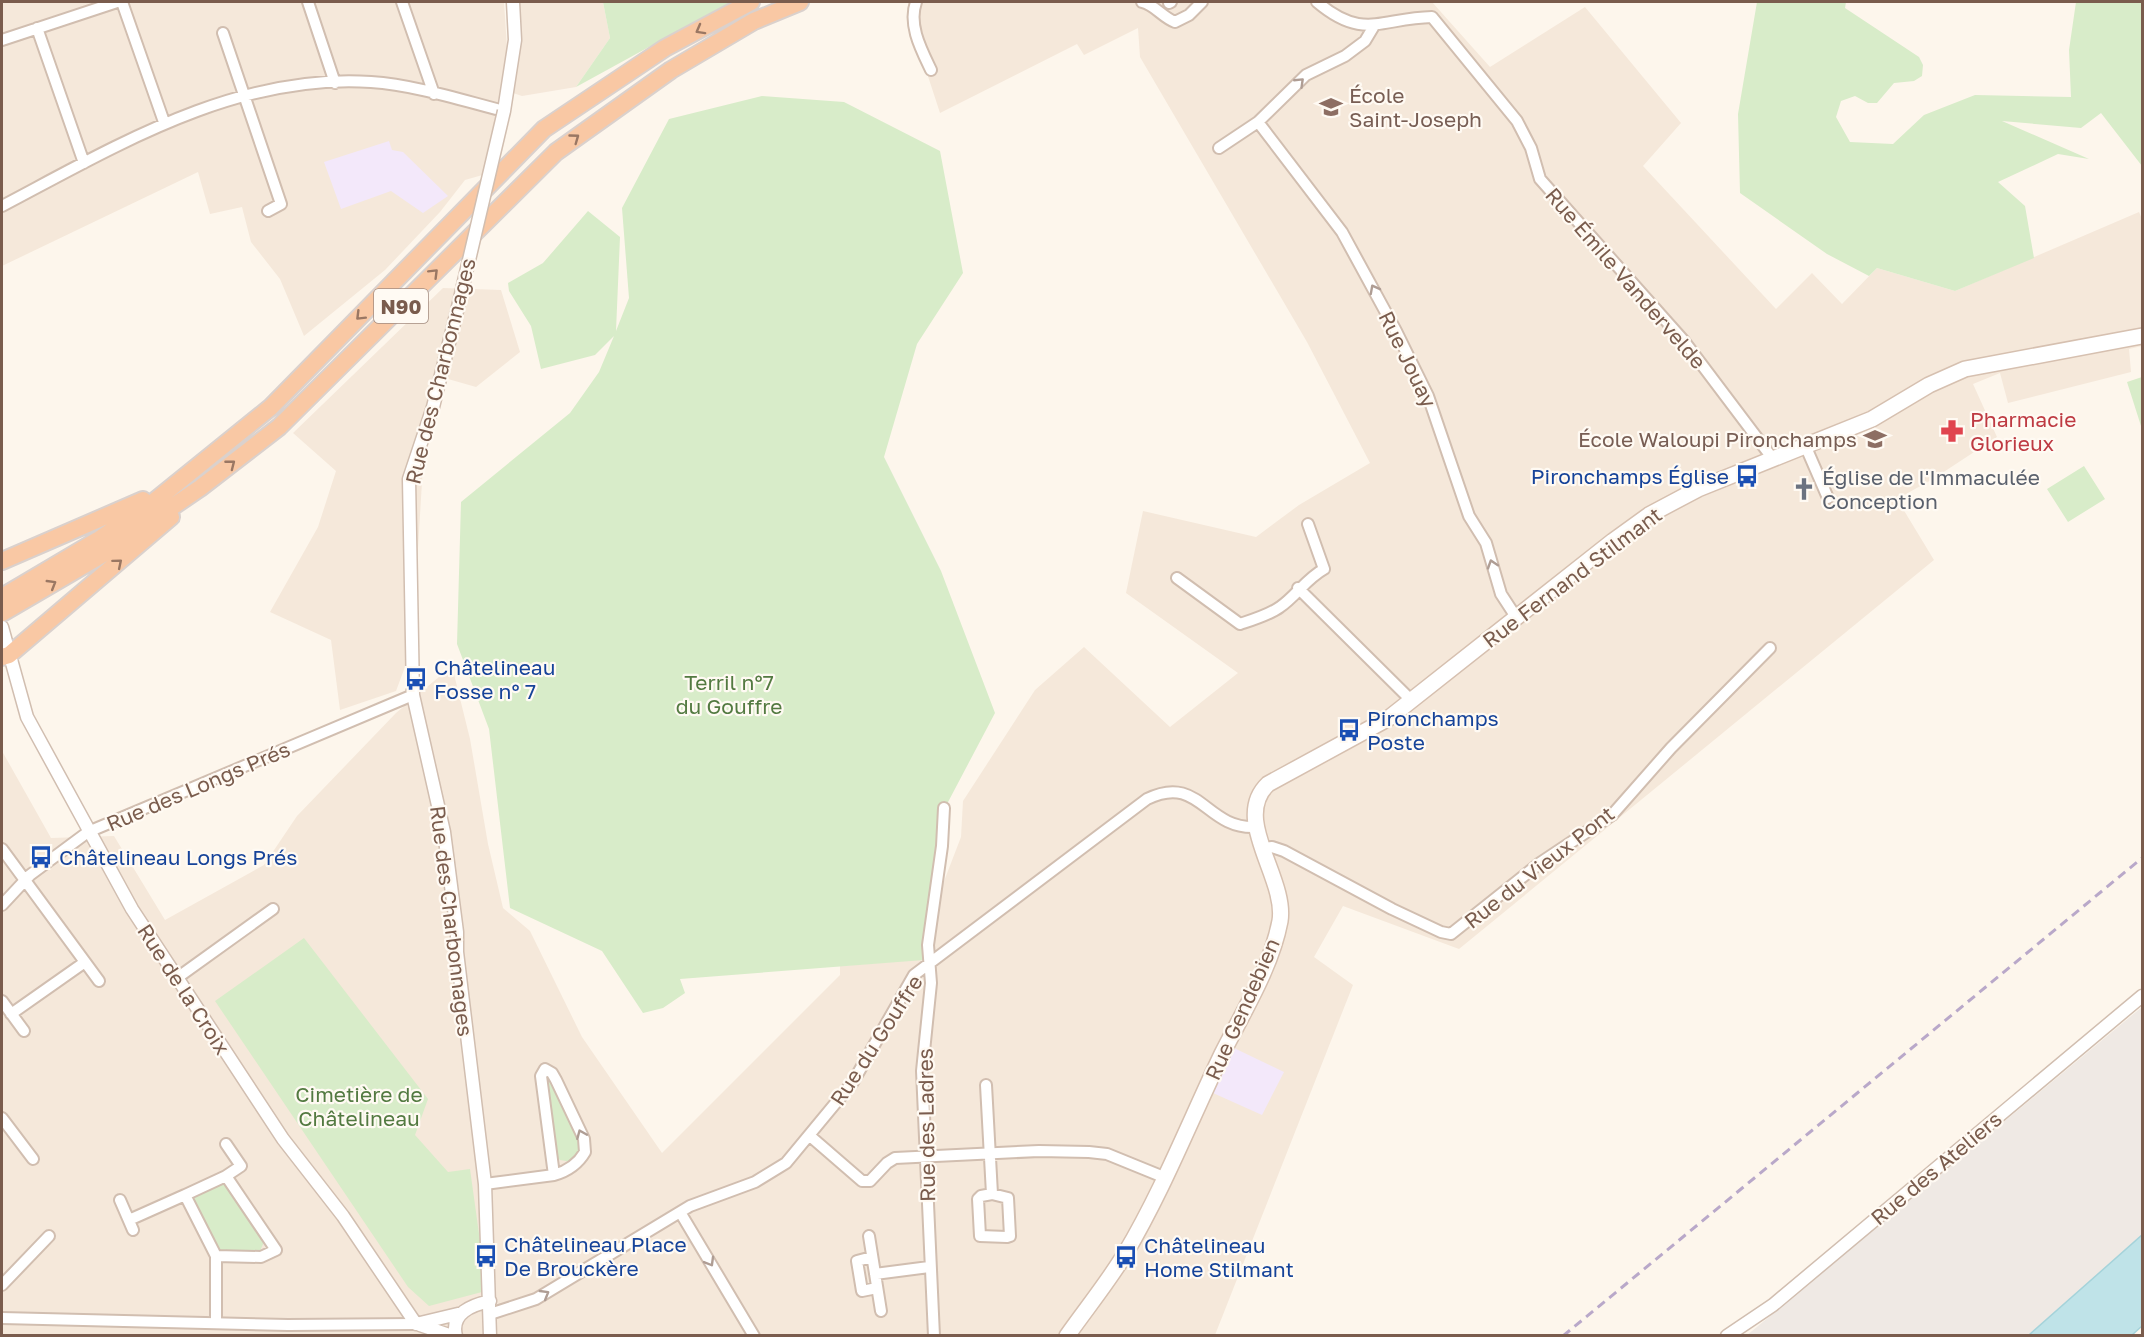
<svg xmlns="http://www.w3.org/2000/svg" width="2144" height="1337" font-family="'Golos Text',sans-serif">
<style>
.residential{fill:#f5e8da}
.industrial{fill:#efe9e4}
.education{fill:#f3e8fa}
.green{fill:#d8ecc9}
.water{fill:#bfe3e8;stroke:#a5d3da;stroke-width:1.5}
.lines{fill:none;stroke-linecap:round;stroke-linejoin:round}
.minor-casing{stroke:#d1beb0;stroke-width:14}
.tertiary-casing{stroke:#d1beb0;stroke-width:15}
.secondary-casing{stroke:#d6c0b0;stroke-width:18}
.trunk-casing{stroke:#dad1cd;stroke-width:20}
.minor{stroke:#fff;stroke-width:10}
.tertiary{stroke:#fff;stroke-width:12}
.secondary{stroke:#fff;stroke-width:15}
.trunk{stroke:#f9c8a4;stroke-width:16}
.rail{stroke:#b9a8c9;stroke-width:3;stroke-dasharray:9 6;stroke-linecap:butt}
.tertiary-bridge-casing{stroke:#d1beb0;stroke-width:15;stroke-linecap:butt}
.tertiary-bridge{stroke:#fff;stroke-width:12}
.oneway{stroke:#9a7763}
.oneway2{stroke:#af9d94}
.labels{text-anchor:middle;dominant-baseline:central;stroke-width:4.5;stroke-linejoin:round;paint-order:stroke}
.shield{fill:#fffaf3;stroke:#a28b7f;stroke-width:1.5}
.shield-label{font-size:20px;font-weight:bold;fill:#7a5c4d}
.education-label{font-size:21px;fill:#785e54;stroke:#fffaf3;text-anchor:start}
.street-label{font-size:21px;fill:#7a5c4d;stroke:#fffaf3}
.health-label{font-size:21px;fill:#be3a42;stroke:#fffaf3;text-anchor:start}
.transit-label{font-size:21px;fill:#164399;stroke:#fffaf3;text-anchor:start}
.worship-label{font-size:21px;fill:#5b616d;stroke:#fffaf3;text-anchor:start}
.park-label{font-size:21px;fill:#537a41;stroke:#fffaf3}
</style>
<rect width="100%" height="100%" fill="#fdf6ec"/>
<path class="residential" d="M2,2h502l4,61 -22,111 -21,6 -25,32 -55,58 -81,66 -24,-57 -29,-37 -9,-35 -32,7 -12,-42 -196,94z
M517,2h86l7,36 -34,49 -54,9 -9,-3z
M913,2h519l58,65 95,-60 96,116 -38,43 133,143 36,-36 30,31 35,-36 78,23 184,-79 3,7v127l-13,3 2,23 -123,31 -8,-30 -27,11 24,53 -64,42 -36,20 37,61 -475,389 -116,-43 -29,51 39,28 -138,350h-1213v-584l49,87 63,-2 51,84 99,-55 33,-49 99,-103 56,-47 18,73 18,105 15,64 27,23 52,106 80,116 178,-178v-9l84,-7 2,-31 35,-91 2,-36 72,-111 49,-43 86,80 68,-54 -112,-80 17,-82 113,26 43,-32 71,-42 -63,-121 -167,-285 -2,-29 -54,27 -7,-11 -137,69 -32,-98z
M443,288l58,2 19,62 -44,35 -35,-10 -16,55 -13,216 -16,43 -56,19 -9,-70 -61,-28 48,-85 18,-56 -43,-38z"/>
<path class="industrial" d="M2142,1007v228l-113,100 -283,1z"/>
<path class="education" d="M389,141l3,9 11,2 45,44 -25,17 -32,-22 -50,18 -17,-47z
M1234,1048l50,24 -22,43 -49,-22z"/>
<path class="green" d="M603,2h128l-155,85 34,-49z
M1757,2h89l-1,6 74,49 4,8 -1,11 -8,5 -20,2 -17,20h-9l-13,-7 -14,5 -5,16 14,25 43,2 31,-29 51,-20 96,2 -2,-47 7,-48h66v164l-41,-53 -20,15 -79,-7 87,38 -31,-5 -60,28 27,24 9,52 -79,33 -78,-23 -8,8 -42,-22 -87,-61 -2,-79z
M762,96l82,6 96,49 23,122 -46,71 -33,113 57,114 54,142 -48,91 -23,156 -244,19 5,14 -22,15 -20,5 -41,-62 -92,-43 -21,-179 -32,-85 4,-142 109,-89 29,-41 15,-36 -19,19 -54,14 -10,-43 -22,-35 -1,-8 35,-20 45,-52 32,26 -4,94 13,-33 -7,-90 47,-89z
M2142,377v48l-1,1 -14,-44z
M2084,466l21,33 -37,23 -21,-33z
M304,938l124,161 -13,36 33,37 22,-3 10,72 2,51 -53,14 -21,-19 -193,-286z
M549,1082h3l27,54 4,14 -11,12 -12,-2 -5,-5 -9,-70z
M223,1183l5,2 37,55 -6,13h-39l-26,-49 1,-8z"/>
<path class="water" d="M2142,1235v91l-10,9h-103z"/>
<g class="lines">
<g class="minor-casing">
<path id="minor" d="M122,2l42,120
M308,2l27,81
M402,2l32,92
M916,2c-8,23 5,47 15,68
M1142,2c13,3 20,15 33,20l14,-7 13,-13
M1317,2c46,39 64,16 115,15l85,104 14,27 9,31 144,162 89,118
M1169,3l2,-1
M37,28l47,135
M223,33l58,171 -13,7
M2,40l115,-38
M1258,122l84,110 54,99 32,65 41,120 17,27 15,51 15,23
M1219,148l39,-26 48,-47 39,-19 20,-15 9,-15
M2,206c114,-60 234,-133 369,-124 44,3 90,18 133,29
M1805,445l23,53
M1177,578l63,46c12,-4 29,-9 40,-17 16,-11 26,-28 44,-38l-16,-45
M1298,588l114,113
M1264,848l8,-1 12,4 108,58 49,23 10,2 89,-71 72,-48 59,-67 99,-100
M2,849l97,132
M2,905l28,-30 58,-43 325,-137
M177,978l96,-69
M2,1001l22,30
M11,1014l74,-52
M986,1085l6,109 16,4 2,38 -3,1 -27,-1 -2,-37 3,-3 11,-2
M2,1118l31,41
M810,1136l52,45h8l17,-18 8,-5 144,-7 50,1 18,2 59,24
M226,1176l15,-10 -15,-22
M485,1184l69,-9c14,-4 24,-11 31,-23l-1,-13 -28,-59 -4,-7 -7,-4 -4,7 13,99
M120,1200l13,30
M680,1212l74,124
M129,1220l56,-25
M869,1236l12,75
M216,1256l45,1 15,-7 -50,-74 -41,19 31,61v65
M872,1257l-15,4 5,30 15,-3
M875,1274l54,-7
M2,1285l47,-49
M490,1314l46,-15 154,-93 65,-24 31,-19 67,-81 61,-107 233,-176c53,-26 58,30 108,28
M2,1318l286,7 128,-1
M934,1336l-12,-265 9,-88 -3,-38 14,-99 2,-38"/>
</g>
<g class="tertiary-casing">
<path id="tertiary" d="M504,111l11,-71 -2,-38
M458,307l-25,100 -24,72 4,216 31,137 13,100v20l28,232 5,152
M2,627l25,90 105,192 151,230 60,77 73,108
M416,1324l46,-11
M420,1325l32,11
M456,1336c-6,-23 16,-31 34,-35
M1727,1336l46,-31 369,-309"/>
</g>
<g class="secondary-casing">
<path id="secondary" d="M1067,1336c19,-27 41,-54 58,-82 38,-64 65,-133 97,-200 21,-42 49,-86 58,-133 7,-43 -49,-102 -12,-137l121,-66 224,-177 36,-26 49,-26 174,-70 57,-34 36,-16 177,-33"/>
</g>
<g class="trunk-casing">
<path id="trunk" d="M2,561l141,-61
M2,597l96,-57 53,-36 120,-97 273,-278 121,-81 86,-46
M2,613l101,-59 97,-66 79,-61 277,-275 115,-82 83,-49 46,-19
M2,657l7,-2 162,-138"/>
</g>
<use href="#minor" class="minor"/>
<use href="#tertiary" class="tertiary"/>
<use href="#secondary" class="secondary"/>
<use href="#trunk" class="trunk"/>
<path class="rail" d="M1563,1336l579,-478"/>
<g class="tertiary-bridge-casing">
<path id="tertiary-bridge" d="M458,307l46,-196"/>
</g>
<use href="#tertiary-bridge" class="tertiary-bridge"/>
</g>
<defs><path id="oneway-chevron" d="M-2-3.5L2.5 0L-2 3.5" fill="none" stroke-width="1.6" stroke-linecap="round" stroke-linejoin="round" transform="scale(1.5)"/></defs>
<g class="oneway">
<use href="#oneway-chevron" transform="translate(700 30) rotate(151)"/>
<use href="#oneway-chevron" transform="translate(575 138) rotate(-36)"/>
<use href="#oneway-chevron" transform="translate(434 273) rotate(-45)"/>
<use href="#oneway-chevron" transform="translate(360 316) rotate(135)"/>
<use href="#oneway-chevron" transform="translate(231 464) rotate(-38)"/>
<use href="#oneway-chevron" transform="translate(118 563) rotate(-40)"/>
<use href="#oneway-chevron" transform="translate(52 584) rotate(-31)"/>
</g>
<g class="oneway2">
<use href="#oneway-chevron" transform="translate(1300 82) rotate(-44)"/>
<use href="#oneway-chevron" transform="translate(1374 289) rotate(-118)"/>
<use href="#oneway-chevron" transform="translate(1492 564) rotate(-108)"/>
<use href="#oneway-chevron" transform="translate(581 1134) rotate(-113)"/>
<use href="#oneway-chevron" transform="translate(710 1262) rotate(60)"/>
<use href="#oneway-chevron" transform="translate(545 1294) rotate(-31)"/>
</g>
<defs>
<g id="school-bare" transform="scale(1.8)"><path d="M0-5L7-2L0 1L-7-2ZM-4 1L0 2.5L4 1V4Q0 6-4 4Z" fill="#8d6e63" stroke="#fffaf3" stroke-width="2.5" paint-order="stroke"/></g>
<g id="pharmacy-bare" transform="scale(1.8)"><path d="M-2-6h4v4h4v4h-4v4h-4v-4h-4v-4h4Z" fill="#e0444e" stroke="#fffaf3" stroke-width="2.5" paint-order="stroke"/></g>
<g id="bus-bare" transform="scale(1.8)"><path d="M-5-6H5V4H4V6H2V4H-2V6H-4V4H-5ZM-3.5-4V0h7V-4ZM-3.5 1.2v1.5H-2V1.2ZM2 1.2v1.5H3.5V1.2Z" fill="#1a4fb4" stroke="#fffaf3" stroke-width="2.5" paint-order="stroke"/></g>
<g id="church-bare" transform="scale(1.8)"><path d="M-1.2-6h2.4v3.5h3.3v2.4h-3.3V6h-2.4V-.1h-3.3v-2.4h3.3Z" fill="#6b7280" stroke="#fffaf3" stroke-width="2.5" paint-order="stroke"/></g>
</defs>
<g fill-rule="evenodd">
<use href="#school-bare" x="1331" y="107"/>
<use href="#pharmacy-bare" x="1952" y="431"/>
<use href="#school-bare" x="1875" y="439"/>
<use href="#bus-bare" x="1747" y="476"/>
<use href="#church-bare" x="1804" y="489"/>
<use href="#bus-bare" x="416" y="679"/>
<use href="#bus-bare" x="1349" y="730"/>
<use href="#bus-bare" x="41" y="857"/>
<use href="#bus-bare" x="486" y="1256"/>
<use href="#bus-bare" x="1126" y="1257"/>
</g>
<g class="labels">
<rect class="shield" x="374" y="289" width="54" height="34" rx="4.5"/>
<g class="shield-label">
<text x="401" y="306">N90</text>
</g>
<g class="education-label">
<text x="1349" y="95">École<tspan x="1349" dy="24">Saint-Joseph</tspan></text>
<text x="1857" y="439" text-anchor="end">École Waloupi Pironchamps</text>
</g>
<g class="street-label">
<text transform="translate(1626 278) rotate(49)">Rue Émile Vandervelde</text>
<text transform="translate(1408 359) rotate(64)">Rue Jouay</text>
<text transform="translate(440 371) rotate(-76)">Rue des Charbonnages</text>
<text transform="translate(1572 577) rotate(-37)">Rue Fernand Stilmant</text>
<text transform="translate(198 786) rotate(-23)">Rue des Longs Prés</text>
<text transform="translate(1539 867) rotate(-38)">Rue du Vieux Pont</text>
<text transform="translate(452 921) rotate(83)">Rue des Charbonnages</text>
<text transform="translate(184 989) rotate(57)">Rue de la Croix</text>
<text transform="translate(1242 1009) rotate(-66)">Rue Gendebien</text>
<text transform="translate(876 1040) rotate(-57)">Rue du Gouffre</text>
<text transform="translate(926 1125) rotate(-91)">Rue des Ladres</text>
<text transform="translate(1936 1168) rotate(-40)">Rue des Ateliers</text>
</g>
<g class="health-label">
<text x="1970" y="419">Pharmacie<tspan x="1970" dy="24">Glorieux</tspan></text>
</g>
<g class="transit-label">
<text x="1729" y="476" text-anchor="end">Pironchamps Église</text>
<text x="434" y="667">Châtelineau<tspan x="434" dy="24">Fosse n° 7</tspan></text>
<text x="1367" y="718">Pironchamps<tspan x="1367" dy="24">Poste</tspan></text>
<text x="59" y="857">Châtelineau Longs Prés</text>
<text x="504" y="1244">Châtelineau Place<tspan x="504" dy="24">De Brouckère</tspan></text>
<text x="1144" y="1245">Châtelineau<tspan x="1144" dy="24">Home Stilmant</tspan></text>
</g>
<g class="worship-label">
<text x="1822" y="477">Église de l'Immaculée<tspan x="1822" dy="24">Conception</tspan></text>
</g>
<g class="park-label">
<text x="729" y="682">Terril n°7<tspan x="729" dy="24">du Gouffre</tspan></text>
<text x="359" y="1094">Cimetière de<tspan x="359" dy="24">Châtelineau</tspan></text>
</g>
</g>
<rect width="2144" height="1337" fill="none" stroke="#7a5c4d" stroke-width="6"/>
</svg>
